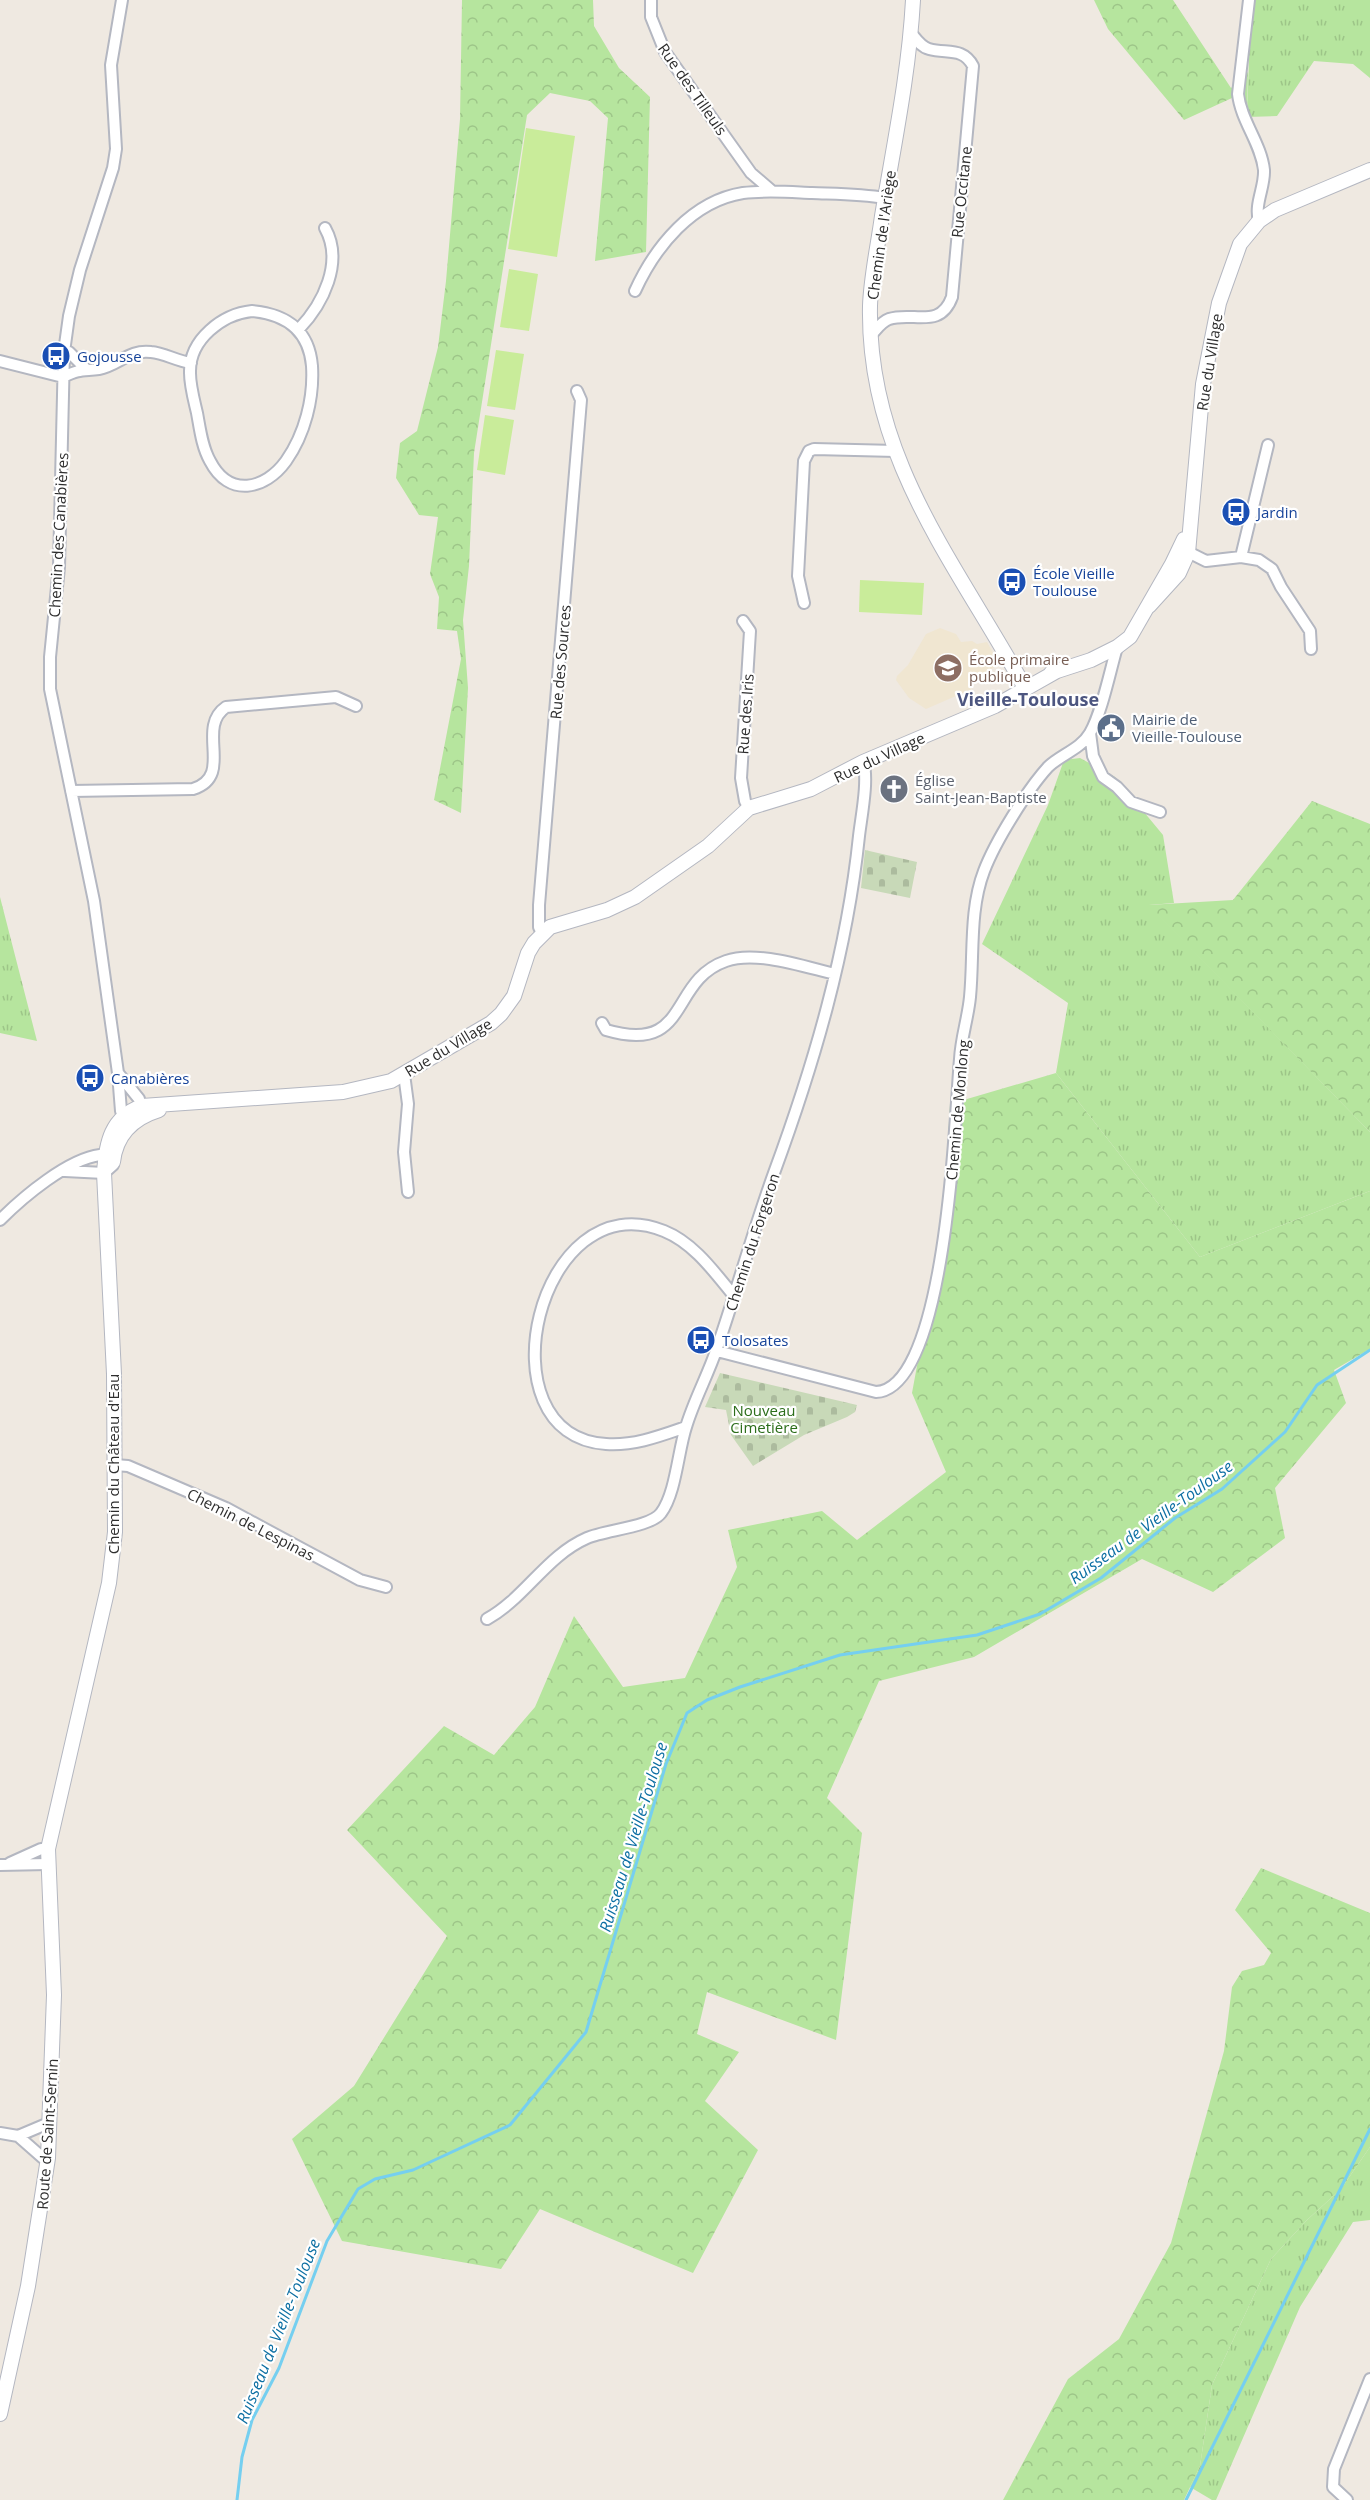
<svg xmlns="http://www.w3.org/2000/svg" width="1370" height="2500" font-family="'Open Sans',sans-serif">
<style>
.education{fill:#f0e6d1}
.grass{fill:url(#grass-tufts)}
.forest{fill:url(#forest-crowns)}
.cemetery{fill:url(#cemetery-stones)}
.pitch{fill:#c9ec9a}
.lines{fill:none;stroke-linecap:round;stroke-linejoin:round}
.stream{stroke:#75cff0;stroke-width:3}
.minor-casing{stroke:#b4b7c1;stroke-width:14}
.tertiary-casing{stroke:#b4b7c1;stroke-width:16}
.minor{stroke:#fff;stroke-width:10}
.tertiary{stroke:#fff;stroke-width:14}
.labels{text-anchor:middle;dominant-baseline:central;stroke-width:4.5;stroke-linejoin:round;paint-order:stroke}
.street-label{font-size:15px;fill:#2e2e2e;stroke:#fff}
.transit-label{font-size:15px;fill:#164399;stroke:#fff;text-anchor:start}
.education-label{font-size:15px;fill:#785e54;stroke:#fff;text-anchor:start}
.service-label{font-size:15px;fill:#4e5e75;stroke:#fff;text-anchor:start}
.worship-label{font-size:15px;fill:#5b616d;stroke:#fff;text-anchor:start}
.park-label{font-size:15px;fill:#2c6e1b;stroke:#fff}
.water-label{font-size:16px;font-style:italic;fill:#0d6fa3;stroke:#fff}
.quarter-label{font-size:18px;font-weight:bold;fill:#4d5680;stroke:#fff}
</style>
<defs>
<pattern id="grass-tufts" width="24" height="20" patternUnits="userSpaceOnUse" patternTransform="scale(1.5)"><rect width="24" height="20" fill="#b6e59e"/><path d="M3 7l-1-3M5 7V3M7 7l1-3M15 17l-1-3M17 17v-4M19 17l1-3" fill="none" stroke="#9dc588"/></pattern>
<pattern id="forest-crowns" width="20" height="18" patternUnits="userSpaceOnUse" patternTransform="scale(1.5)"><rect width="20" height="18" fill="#b6e59e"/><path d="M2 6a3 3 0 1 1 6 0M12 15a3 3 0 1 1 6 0" fill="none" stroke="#9dc588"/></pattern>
<pattern id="cemetery-stones" width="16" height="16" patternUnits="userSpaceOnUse" patternTransform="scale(1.5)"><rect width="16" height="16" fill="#c8d9b8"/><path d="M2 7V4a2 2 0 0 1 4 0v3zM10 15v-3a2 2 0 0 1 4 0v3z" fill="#acbb9e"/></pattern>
</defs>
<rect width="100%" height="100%" fill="#efe9e1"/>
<path class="education" d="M940,628l16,6 5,8 11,-1 5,3 10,-2 12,22 -13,8 2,6 -17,8 1,3 -46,20 -17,-11 -13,-18 1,-4 11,-11 18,-31z"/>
<path class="grass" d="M1251,0h119v78l-17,-14 -39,-3 -37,55 -30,1z
M1080,758l35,19 48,58 11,68 -25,2 221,227v59l-170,66 -144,-184 12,-70 -86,-59 66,-139 16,-45z
M0,897l37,144 -37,-8z
M1370,2147v73l-17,2 -53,85 -84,193h-4l-22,-13 10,-21 12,-81 59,-126 36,-39 34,-31z"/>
<path class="forest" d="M462,0h131l1,26 25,42 31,29 -4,155 -51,9 13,-143 -18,-17 -40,-8 -23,22 -53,338 -5,113 -6,54 5,68 -7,125 -27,-13 27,-141 -4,-28 -20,-2 2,-32 -9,-23 8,-57 -19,-2 -23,-37 4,-35 17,-12 21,-84 8,-66 14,-162z
M1094,0h79l58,88 17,-16 -1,45 -15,-19 -48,22 -76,-91z
M1312,801l58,23v308l-222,-227 85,-5z
M1056,1073l144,184 170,-66v158l-36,21 12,33 -71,85 10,50 -72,54 -71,-33 -168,98 -95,24 -52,117 35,35 -26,207 -129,-48 -10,42 42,18 -34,49 53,49 -65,123 -153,-64 -39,60 -159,-28 -50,-102 62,-53 93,-150 -100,-106 97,-104 50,29 41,-48 39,-91 49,71 62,-9 52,-111 -9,-37 94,-19 35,29 89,-68 -34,-79 31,-168 7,-121z
M1261,1868l109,45v234l-29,42 -34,31 -36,39 -59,126 -12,81 -16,34h-181l65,-121 51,-40 52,-96 53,-192 8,-64 10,-16 22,-6 7,-12 -36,-43z"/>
<path class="cemetery" d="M865,850l52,12 -7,36 -49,-10z
M720,1373l137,32 -2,7 -8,5 -43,18 -51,31 -22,-31 -5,-25 -21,-3z"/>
<path class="pitch" d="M526,128l49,8 -18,121 -49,-8z
M509,269l29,5 -9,57 -29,-4z
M496,350l28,4 -9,56 -28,-4z
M485,415l29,5 -9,55 -28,-5z
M860,580l64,3 -2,32 -63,-3z"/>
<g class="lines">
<path class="stream" d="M237,2500l5,-43 10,-37 27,-52 48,-127 31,-52 17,-10 38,-9 97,-45 76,-93 80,-268 21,-51 20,-13 33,-13 100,-32 137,-20 63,-21 61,-36 74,-60 47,-29 63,-57 32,-47 53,-35
M1186,2500l184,-371"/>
<g class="minor-casing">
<path id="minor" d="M651,0v17l14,35 86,121 21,18
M1249,0l-11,94c3,27 23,49 26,76 1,17 -10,34 -5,51
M635,291c20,-44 57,-90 108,-98 23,-3 46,-1 69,0 24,1 49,1 73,5
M252,311c34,3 57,19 60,55 2,32 -7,68 -26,95 -21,29 -57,37 -76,0 -8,-14 -10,-32 -13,-48 -3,-13 -7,-27 -7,-40 -1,-34 33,-59 62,-62z
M299,329c24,-25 45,-67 26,-101
M871,335c6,-6 10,-13 18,-16 24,-8 51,11 63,-22l21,-231c-10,-19 -26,-12 -44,-17 -8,-2 -13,-10 -18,-16
M64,352h5l16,16
M0,361l63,16
M63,377c17,-8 18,-6 36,-8 19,-3 30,-20 52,-17 13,1 26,9 40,11
M1184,550l22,11 35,-4 18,3 13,9 9,18 29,44 1,18
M1241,557l27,-112
M804,603l-6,-27 6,-115 5,-10 5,-2 82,2
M743,621l7,10 -9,147 4,23 4,7
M1090,733l3,23 10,21 14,10 14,15 29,10
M71,791l122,-2c42,-13 2,-61 33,-82l110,-10 20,9
M542,933l-3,-6v-22l42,-505 -4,-9
M602,1023l4,7c85,25 62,-49 120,-69 30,-11 79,6 109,13
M118,1073l-24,-172 -44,-212v-32l9,-90 5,-215 5,-36 11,-46 33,-102 3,-19 -5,-84 11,-65
M404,1074l4,30 -4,48 4,40
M130,1120l-9,-9 -3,-38 21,26 3,13
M0,1220c23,-23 68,-61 100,-65l13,10 -9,8 -39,-2
M717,1351l159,41c71,-3 79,-278 84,-333 1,-21 8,-41 10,-62 4,-41 -1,-87 14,-126 11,-29 43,-81 64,-104 12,-12 33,-18 42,-34 12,-21 20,-62 27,-86
M686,1427c-26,9 -52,19 -80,17 -128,-8 -68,-264 58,-213 30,12 51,42 70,65
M115,1465l13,1 98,42 134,72 26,7
M487,1619c38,-21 59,-63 100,-81 18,-8 64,-11 74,-25 15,-20 17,-62 25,-86 8,-27 22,-52 31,-79 20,-58 36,-117 57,-175 40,-109 73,-221 85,-337 2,-18 10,-57 4,-74
M10,1863l31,-14h7
M0,1865l48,-1
M0,2133l18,3 25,22h5
M18,2136l26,-11 6,1
M1347,2500l-14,-13 1,-18 36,-90"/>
</g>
<g class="tertiary-casing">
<path id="tertiary" d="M913,0c-4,73 -19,144 -31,216 -4,30 -11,60 -12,90 -3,152 86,257 155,382
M1149,606l30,-33 9,-20 15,-169 16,-81 21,-59 19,-23 16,-11 95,-40
M1051,673l40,-13 26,-13 13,-10 42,-73 12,-25
M113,1162c3,-28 20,-44 46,-52
M0,2414l28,-128 20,-128 6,-163 -6,-146 61,-266 6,-51 -1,-158 -10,-201c2,-30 7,-56 38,-67l201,-14 48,-11 100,-58 10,-9 13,-18 14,-43 6,-10 16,-16 57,-17 28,-13 73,-51 41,-38 62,-19 52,-27 132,-56 62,-35"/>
</g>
<use href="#minor" class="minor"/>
<use href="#tertiary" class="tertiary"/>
</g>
<defs>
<g id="bus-disc" transform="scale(1.5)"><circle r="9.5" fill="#1a4fb4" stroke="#fff"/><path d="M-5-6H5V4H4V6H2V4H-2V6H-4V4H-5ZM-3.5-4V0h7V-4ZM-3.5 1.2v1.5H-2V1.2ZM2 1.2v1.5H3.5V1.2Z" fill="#fff"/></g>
<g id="school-disc" transform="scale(1.5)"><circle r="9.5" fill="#8d6e63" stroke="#fff"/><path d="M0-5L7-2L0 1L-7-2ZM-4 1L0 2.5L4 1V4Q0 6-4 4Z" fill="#fff"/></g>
<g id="civic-disc" transform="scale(1.5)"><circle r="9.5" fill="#5c6f8a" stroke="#fff"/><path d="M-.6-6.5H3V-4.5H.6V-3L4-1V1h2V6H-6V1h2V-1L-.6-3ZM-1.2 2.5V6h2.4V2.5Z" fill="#fff"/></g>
<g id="church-disc" transform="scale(1.5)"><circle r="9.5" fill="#6b7280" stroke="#fff"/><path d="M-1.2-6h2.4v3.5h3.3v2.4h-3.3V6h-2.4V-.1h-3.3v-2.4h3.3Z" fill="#fff"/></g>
</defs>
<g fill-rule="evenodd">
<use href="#bus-disc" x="56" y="356"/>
<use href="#bus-disc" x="1236" y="512"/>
<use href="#bus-disc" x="1012" y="582"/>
<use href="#school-disc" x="948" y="668"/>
<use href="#civic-disc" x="1111" y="728"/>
<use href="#church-disc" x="894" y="789"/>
<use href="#bus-disc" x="90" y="1078"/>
<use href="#bus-disc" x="701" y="1340"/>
</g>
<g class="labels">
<g class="street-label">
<text transform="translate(693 89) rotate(55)">Rue des Tilleuls</text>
<text transform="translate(961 192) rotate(-84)">Rue Occitane</text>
<text transform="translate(881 235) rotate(-82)">Chemin de l'Ariège</text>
<text transform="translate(1209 362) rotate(-81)">Rue du Village</text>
<text transform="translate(58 535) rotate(-87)">Chemin des Canabières</text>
<text transform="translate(560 662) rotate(-85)">Rue des Sources</text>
<text transform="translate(745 714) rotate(-86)">Rue des Iris</text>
<text transform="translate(879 757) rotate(-25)">Rue du Village</text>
<text transform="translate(448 1047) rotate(-31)">Rue du Village</text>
<text transform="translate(957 1110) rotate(-85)">Chemin de Monlong</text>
<text transform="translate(752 1242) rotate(-72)">Chemin du Forgeron</text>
<text transform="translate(113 1464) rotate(-90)">Chemin du Château d'Eau</text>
<text transform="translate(251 1524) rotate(27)">Chemin de Lespinas</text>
<text transform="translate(47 2134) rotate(-86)">Route de Saint-Sernin</text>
</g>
<g class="transit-label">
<text x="77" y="356">Gojousse</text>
<text x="1257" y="512">Jardin</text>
<text x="1033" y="573">École Vieille<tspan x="1033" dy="17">Toulouse</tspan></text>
<text x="111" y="1078">Canabières</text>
<text x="722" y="1340">Tolosates</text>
</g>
<g class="education-label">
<text x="969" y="659">École primaire<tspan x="969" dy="17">publique</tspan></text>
</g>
<g class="service-label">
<text x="1132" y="719">Mairie de<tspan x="1132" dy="17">Vieille-Toulouse</tspan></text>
</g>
<g class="worship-label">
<text x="915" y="780">Église<tspan x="915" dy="17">Saint-Jean-Baptiste</tspan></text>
</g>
<g class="park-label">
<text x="764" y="1410">Nouveau<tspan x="764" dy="17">Cimetière</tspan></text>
</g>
<g class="water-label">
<text transform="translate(1151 1522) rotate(-36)">Ruisseau de Vieille-Toulouse</text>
<text transform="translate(633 1837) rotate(-73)">Ruisseau de Vieille-Toulouse</text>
<text transform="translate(278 2331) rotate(-68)">Ruisseau de Vieille-Toulouse</text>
</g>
<g class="quarter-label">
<text x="1028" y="699">Vieille-Toulouse</text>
</g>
</g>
</svg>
